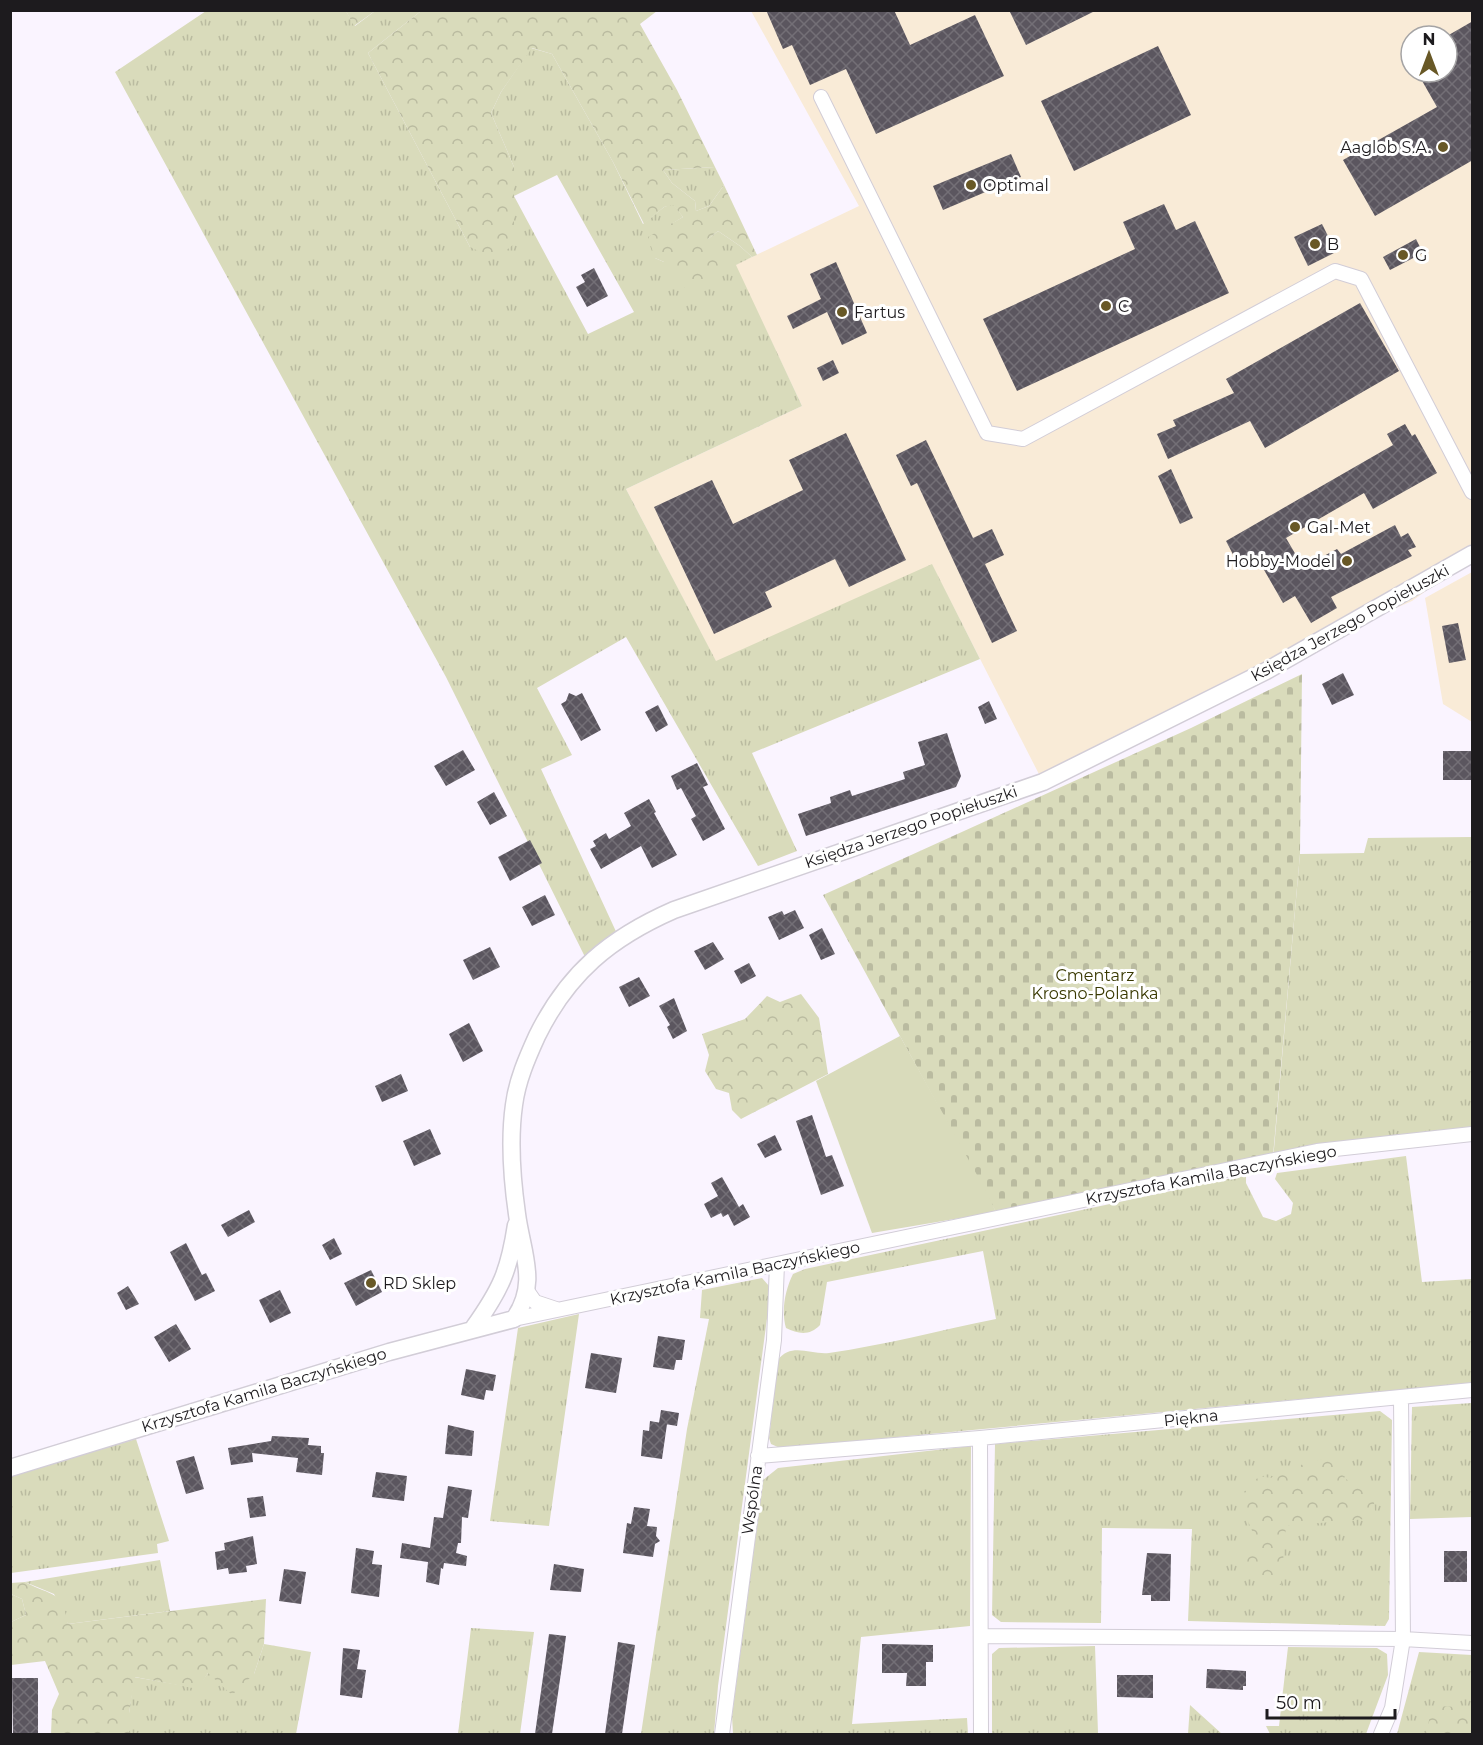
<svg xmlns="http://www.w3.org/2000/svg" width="1483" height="1745" font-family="Montserrat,sans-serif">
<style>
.industrial{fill:#f9ebd7;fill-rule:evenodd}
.grass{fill:url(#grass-tufts);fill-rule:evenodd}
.forest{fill:url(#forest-crowns)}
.cemetery{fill:url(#cemetery-stones)}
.garden{fill:#d9dbbb}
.building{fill:url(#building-cross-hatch)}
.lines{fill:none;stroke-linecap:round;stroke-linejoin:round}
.minor-casing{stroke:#d2cdd7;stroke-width:16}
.tertiary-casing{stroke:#d2cdd7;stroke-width:19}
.minor{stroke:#fff;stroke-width:14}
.tertiary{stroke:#fff;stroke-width:16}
.poi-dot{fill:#685826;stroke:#fff;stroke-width:2}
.labels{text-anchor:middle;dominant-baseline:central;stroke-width:6;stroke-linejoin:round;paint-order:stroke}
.poi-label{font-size:16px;fill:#1d1b1e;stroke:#fff;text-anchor:start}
.street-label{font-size:16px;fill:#1d1b1e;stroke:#fff}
.park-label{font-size:16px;fill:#383800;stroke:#fff}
</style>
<defs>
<pattern id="grass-tufts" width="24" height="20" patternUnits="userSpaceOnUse" patternTransform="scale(1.5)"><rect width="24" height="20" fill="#d9dbbb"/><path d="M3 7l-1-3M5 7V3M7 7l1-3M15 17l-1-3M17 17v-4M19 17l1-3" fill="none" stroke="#babba0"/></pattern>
<pattern id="forest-crowns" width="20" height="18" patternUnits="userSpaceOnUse" patternTransform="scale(1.5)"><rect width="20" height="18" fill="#d9dbbb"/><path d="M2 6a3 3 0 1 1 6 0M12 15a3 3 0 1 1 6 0" fill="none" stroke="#babba0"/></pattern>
<pattern id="cemetery-stones" width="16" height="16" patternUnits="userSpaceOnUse" patternTransform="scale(1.5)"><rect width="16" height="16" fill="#d9dbbb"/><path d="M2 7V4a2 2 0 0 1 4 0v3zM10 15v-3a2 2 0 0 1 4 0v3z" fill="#babba0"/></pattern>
<pattern id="building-cross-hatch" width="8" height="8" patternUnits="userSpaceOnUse" patternTransform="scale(1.5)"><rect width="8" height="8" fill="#5b565f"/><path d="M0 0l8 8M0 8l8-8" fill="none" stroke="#736f76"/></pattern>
</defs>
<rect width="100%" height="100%" fill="#faf4ff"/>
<path class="industrial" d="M751,11h721v547l-60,43 -98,43 -48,27 -45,12 -178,99 -111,-217 -216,97 -90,-173 176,-83 -67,-141 124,-59zM1411,36h36v36h-36z
M1472,572v150l-29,-18 -18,-106z"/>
<path class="grass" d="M206,11h140l9,15 20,-15h46l-53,42 102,194 43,-51 1,-29 -23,-54 10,-21 30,-44 21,6 61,108 30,62 21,-17 9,-3 10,13 -13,8 -15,33 9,4 44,-23 10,-8 22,15 12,11 -16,8 66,141 -176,83 90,172 216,-97 48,95 -228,94 45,98 -39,15 -132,-229 -89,51 35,67 -31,14 78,169 -31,25 -142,-286 -331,-605zM557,175l77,137 -46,22 -74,-138z
M715,167l9,18 -15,21 -13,5 -1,-10 -23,-18 -9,-13z
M1472,837v297l-199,26 27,-306 64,-1 4,-15z
M1406,1156l16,126 50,-3v104l-692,65 -9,-4 -2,-6 9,-78c13,-18 33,-5 51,-7 56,-8 112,-23 167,-34l-13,-68 -156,31 -7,43c-10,11 -22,9 -34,3 -5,-17 -1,-38 7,-54l12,-5 441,-94v8l17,34 13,4 15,-7 2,-11 -18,-24 2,-6z
M762,1278l7,8 1,10 -52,390 -4,48h-73l46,-305 22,-110 -9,-1 2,-28z
M579,1314l-30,212 -59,-5 28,-193z
M1472,1403v114l-62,2 2,-112z
M1380,1411l12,9 -3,199 -4,7 -197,-5 4,-92 -90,-1 -1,95 -100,-1 -9,-7 3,-171z
M136,1439l33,102 -12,3 1,9 -147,20 -1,-97z
M971,1446l-1,180 -109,11 -9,87 115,-6 1,16h-235l-1,-18 31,-236 15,-12z
M160,1560l10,51 -102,13 -14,-30 -29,-12z
M11,1594l11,5 4,16 -15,7z
M471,1628l63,4 -14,102h-62z
M264,1644l47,8 -15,82h-167v-21l5,-36 63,11 11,-15 46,1z
M1095,1646l3,87 90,1 2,-29 32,29h-230v-80l7,-6z
M1288,1647l89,1 10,6 1,21 -22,59h-96l-4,-8h13z
M1419,1652l53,3v79h-75z"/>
<path class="forest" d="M346,11h29l-21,15z
M421,11h236l-17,13 37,66 38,77 -52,3 9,13 23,18 1,10 13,-5 15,-21 33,70 -5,2 -12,-11 -22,-15 -10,8 13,33 -36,16 -21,-26 -9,-4 -7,-21 35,-20 -10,-12 -9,2 -20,17 -31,-62 -61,-108 -20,-6 -31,44 -10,21 23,54v77l-19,15 -25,-12 -102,-194z
M801,994l18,24 9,56 -87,45 -9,-9 -3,-17 -13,-4 -11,-18 4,-16 -7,-21 43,-15 22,-23 13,6z
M1332,1456l12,22 29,17 3,23 -90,8 -5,59 -46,-24 18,-28 -14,-33 20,-24 12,2 9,-7z
M25,1582c28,15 36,7 43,42l198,-25 -2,45 -10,30 -22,21 -24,-22 -10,16 -63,-12 -6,36v21h-78l1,-24 7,-16 -14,-33 -34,4v-43l15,-7 -4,-16 -11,-5v-11z
M1431,1706l32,1 9,11v16h-45z"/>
<path class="cemetery" d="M1302,674l-2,180 -27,302 -277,56 -173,-317 368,-167z"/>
<path class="garden" d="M900,1036l87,157 9,19 -124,21 -56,-152z"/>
<path class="building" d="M766,10h128l16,35 65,-30 29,61 -128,58 -30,-65 -36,16 -18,-40 -9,4z
M1009,10h88l-71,35z
M1473,21v139l-98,56 -32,-56 94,-53 -20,-35h30v-36z
M1158,46l33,69 -117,56 -33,-70z
M1011,154l10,23 -78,33 -10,-24z
M1164,204l12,26 19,-9 34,72 -212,98 -34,-72 152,-70 -12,-27z
M1322,224l14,28 -28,14 -14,-29z
M1416,239l7,14 -33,17 -7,-13z
M836,262l31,71 -25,12 -15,-33 -34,17 -6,-13 34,-17 -11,-25z
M594,268l14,28 -21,11 -11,-20 9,-5 -4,-7z
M1360,303l39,68 -134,77 -15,-27 -82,38 -11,-25 19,-8 -3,-6 61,-27 -8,-14z
M833,360l6,13 -16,8 -6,-13z
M1405,424l7,12 3,-2 22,39 -64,36 -9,-16 -78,45 17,29 34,-18 4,5 54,-29 6,12 7,-4 8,14 -8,3 4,6 -81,41 6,11 -26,15 -16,-27 -12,7 -27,-47 -17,10 -13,-25 167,-96 -6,-11z
M846,433l60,127 -57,27 -14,-28 -70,33 7,15 -58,27 -60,-127 58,-27 21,44 70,-34 -14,-30z
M926,440l47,98 19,-9 12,26 -19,9 32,67 -25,12 -75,-160 -6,3 -15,-31z
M1171,469l22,49 -13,6 -22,-48z
M1458,623l8,37 -17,3 -7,-37z
M1343,673l11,22 -22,10 -10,-21z
M569,693l7,3 6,-3 19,37 -20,11 -20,-37 5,-3z
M989,701l8,18 -12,5 -7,-17z
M658,705l10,20 -12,7 -11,-20z
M947,733l14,43 -5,11 -150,49 -8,-22 33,-11 -1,-6 20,-7 2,6 53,-17 -2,-7 22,-7 -7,-23z
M463,750l12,20 -29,16 -12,-20z
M1443,751h30v29h-30z
M697,763l11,22 -5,2 22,42 -22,12 -12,-22 5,-3 -15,-28 -4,2 -6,-14z
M494,792l13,24 -17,9 -13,-23z
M649,799l7,13 -2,1 23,42 -25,13 -11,-22 -40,23 -11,-20 6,-3 -3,-5 13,-8 3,6 22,-13 -7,-13z
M530,840l12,23 -32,18 -12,-24z
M545,895l10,20 -23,11 -10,-19z
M795,910l9,18 -25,12 -11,-23 14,-6 2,4z
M822,928l13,26 -14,6 -12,-25z
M713,942l11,17 -19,11 -11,-19z
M490,947l10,20 -27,13 -10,-20z
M749,963l7,13 -15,8 -7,-13z
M639,977l11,19 -21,11 -10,-20z
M674,998l13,33 -14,8 -6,-12 3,-2 -11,-19z
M469,1023l14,28 -20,11 -14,-28z
M401,1074l7,17 -26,11 -7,-16z
M812,1115l14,42 6,-2 12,31 -23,9 -25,-74z
M430,1129l11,25 -27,12 -11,-25z
M775,1135l7,15 -17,8 -8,-14z
M722,1177l17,30 4,-3 7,13 -16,9 -6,-12 -5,3 -2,-4 -10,5 -7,-14 14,-8 -7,-13z
M249,1210l6,12 -27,15 -7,-12z
M334,1238l8,16 -12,6 -8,-15z
M186,1243l16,32 4,-2 9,18 -20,10 -25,-49z
M371,1270l11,22 -26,14 -12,-23z
M128,1286l11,18 -13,6 -9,-17z
M280,1290l11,23 -21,10 -11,-23z
M176,1324l15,25 -22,13 -15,-25z
M658,1336l27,4 -3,20h-6l-2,10 -21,-3z
M591,1353l31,5 -6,35 -31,-5z
M466,1369l30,6 -3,16 -7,-1 -2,10 -23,-5z
M661,1410l18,3 -2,13 -18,-3z
M650,1421l17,3 -5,35 -21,-3 2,-26 6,1z
M448,1425l26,6 -2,25 -27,-2z
M272,1436l37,2 -1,7 13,1v7h3l-2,22 -26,-3 2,-14 -46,-5 1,9 -22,3 -3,-17 43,-7z
M194,1456l10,33 -18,5 -10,-33z
M376,1472l31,4 -3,25 -32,-4z
M448,1486l24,4 -4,28 -6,-1 -1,26h-3l-2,10 11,3 -1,10 -22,-3 -1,6 -2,-1 -2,17 -13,-3 2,-20 -28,-4 2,-15 28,5 4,-31 9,1z
M263,1496l3,20 -16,2 -3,-20z
M634,1507l16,2 -3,17 10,1 -1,9 4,5 -5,3 -2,13 -30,-4 4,-30 4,1z
M253,1536l4,28 -11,2 1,6 -18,2 -1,-6 -11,2 -2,-18 10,-2 -1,-7z
M356,1548l18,3 -2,13 10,1 -3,32 -28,-4z
M1444,1551h23v31h-23z
M1147,1553l24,1 -1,47h-19v-6h-9z
M554,1564l30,5 -3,23 -31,-2z
M284,1569l22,3 -5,32 -22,-3z
M549,1634l17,2 -4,30 -10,68h-17z
M618,1642l17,3 -4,27 -9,62h-17z
M882,1644l51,1v17h-7v24h-20l1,-13h-25z
M343,1648l17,2 -3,19 9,1 -4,28 -22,-3z
M1207,1669l39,2v15h-3v4l-37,-2z
M1117,1675h36v23l-36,-1z
M12,1678h26v56h-25z"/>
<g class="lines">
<g class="minor-casing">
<path id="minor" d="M821,97l166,336 36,6 312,-168 26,8 111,213
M528,1292l7,10 21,7
M514,1319l803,-168 155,-17
M980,1438l1,296
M758,1456l222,-18 492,-48
M981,1636l422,3 69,4
M722,1734l52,-394 3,-76
M1381,1734l11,-26 11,-69 -2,-242"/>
</g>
<g class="tertiary-casing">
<path id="tertiary" d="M514,1319c25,-36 8,-66 3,-105 -5,-35 -8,-74 -3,-109 3,-24 13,-47 23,-69 31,-63 73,-98 137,-126l369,-128 223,-111 206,-117
M474,1327c27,-38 35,-56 42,-102
M10,1468l379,-116 125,-33"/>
</g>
<use href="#minor" class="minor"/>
<use href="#tertiary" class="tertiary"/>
</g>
<g class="poi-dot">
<circle cx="1443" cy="147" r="6"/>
<circle cx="971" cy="185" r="6"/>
<circle cx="1315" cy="244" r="6"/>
<circle cx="1403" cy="255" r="6"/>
<circle cx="1106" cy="306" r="6"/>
<circle cx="842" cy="312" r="6"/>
<circle cx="1295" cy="527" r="6"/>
<circle cx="1347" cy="561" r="6"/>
<circle cx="371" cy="1283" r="6"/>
</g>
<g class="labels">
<g class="poi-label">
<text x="1431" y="147" text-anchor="end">Aaglob S.A.</text>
<text x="983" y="185">Optimal</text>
<text x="1327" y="244">B</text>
<text x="1415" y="255">G</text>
<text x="1118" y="306">C</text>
<text x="854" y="312">Fartus</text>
<text x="1307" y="527">Gal-Met</text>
<text x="1335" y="561" text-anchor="end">Hobby-Model</text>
<text x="383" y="1283">RD Sklep</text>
</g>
<g class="street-label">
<text transform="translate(1350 623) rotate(-29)">Księdza Jerzego Popiełuszki</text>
<text transform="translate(911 827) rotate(-19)">Księdza Jerzego Popiełuszki</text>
<text transform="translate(1211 1175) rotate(-11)">Krzysztofa Kamila Baczyńskiego</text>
<text transform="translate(735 1273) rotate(-12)">Krzysztofa Kamila Baczyńskiego</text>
<text transform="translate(264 1390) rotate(-17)">Krzysztofa Kamila Baczyńskiego</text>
<text transform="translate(1191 1418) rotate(-6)">Piękna</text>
<text transform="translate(752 1500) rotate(-82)">Wspólna</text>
</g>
<g class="park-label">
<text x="1095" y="975">Cmentarz<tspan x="1095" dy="18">Krosno-Polanka</tspan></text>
</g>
</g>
<rect width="1483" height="1745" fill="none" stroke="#1d1b1e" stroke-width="24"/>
<g transform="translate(1429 54)"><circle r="28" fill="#ffffff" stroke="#a5a4a5" stroke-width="1.5"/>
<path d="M0-4.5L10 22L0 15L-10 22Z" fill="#685826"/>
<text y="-9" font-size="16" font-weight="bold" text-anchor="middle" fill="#1d1b1e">N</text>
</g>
<path d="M1267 1709v9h128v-9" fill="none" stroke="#1d1b1e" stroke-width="3"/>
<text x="1276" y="1709" font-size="18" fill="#1d1b1e" stroke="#ffffff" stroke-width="4.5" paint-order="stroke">50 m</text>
</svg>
